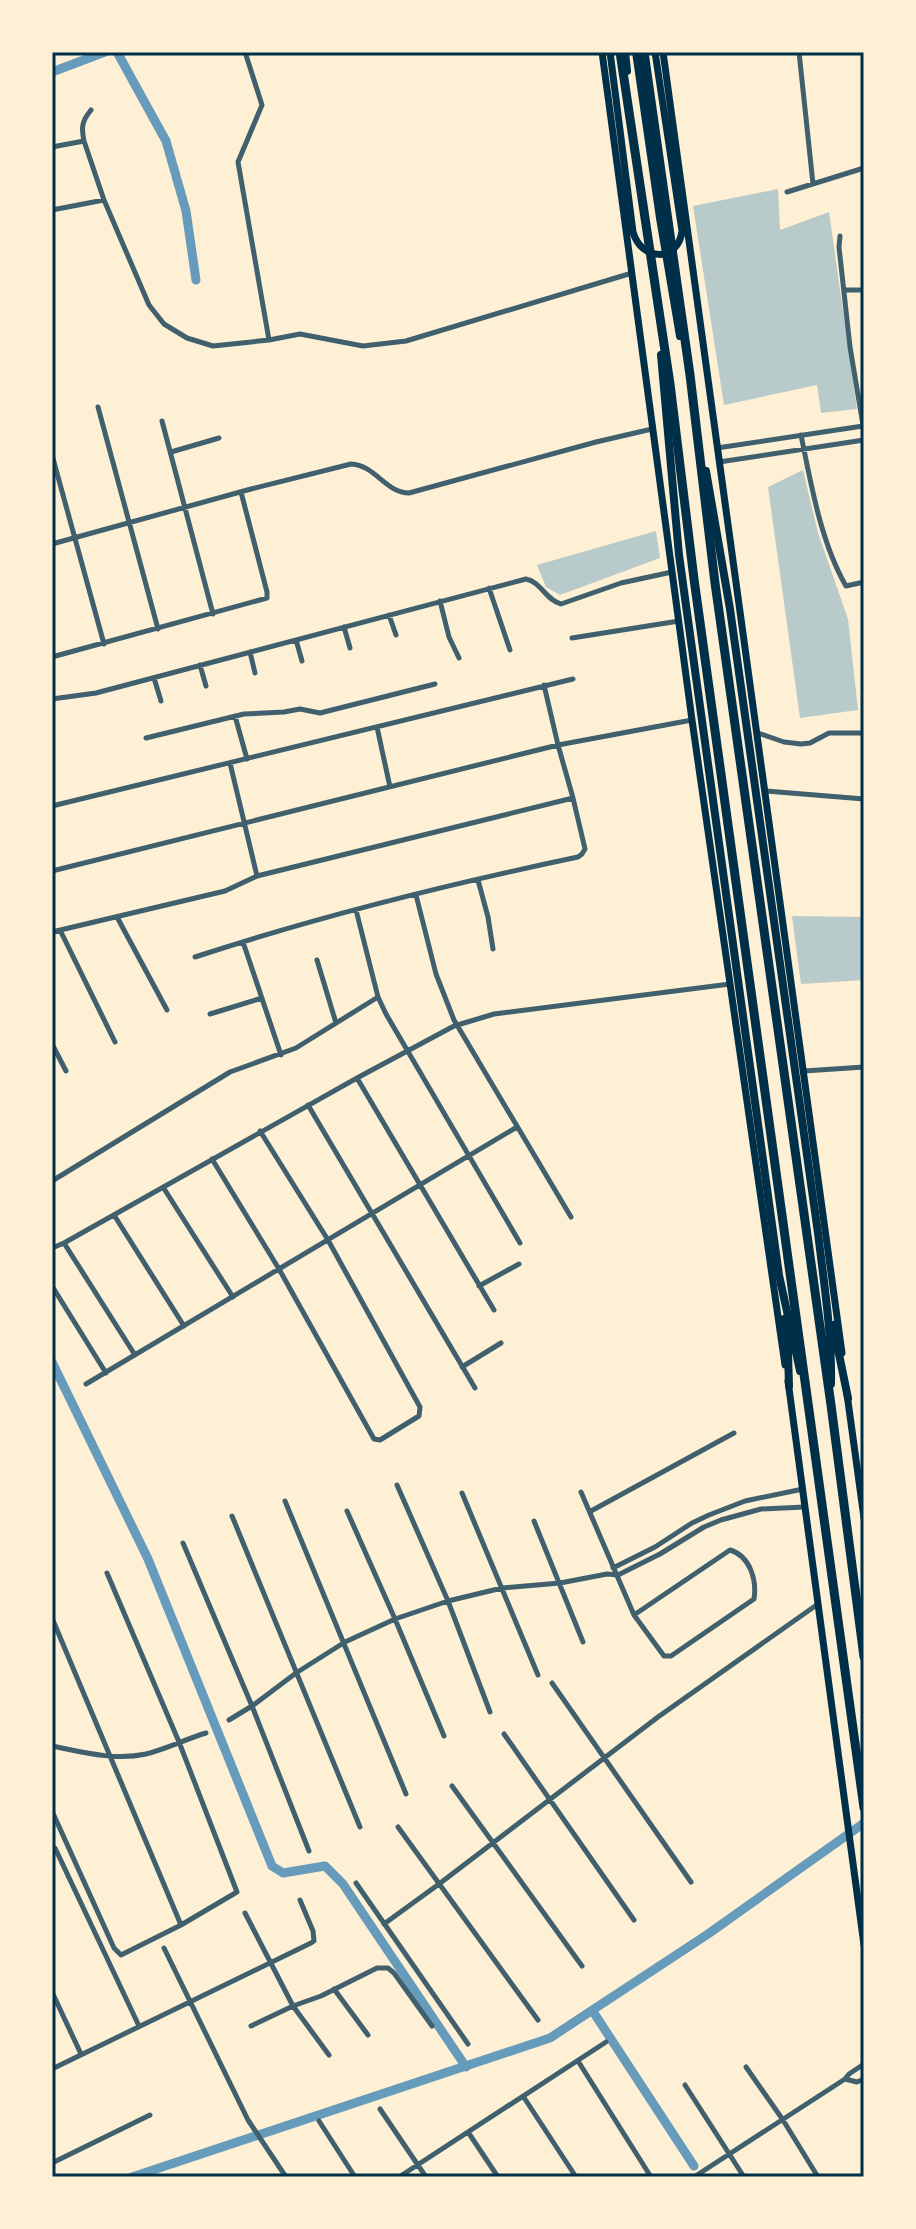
<svg xmlns="http://www.w3.org/2000/svg" width="916" height="2229" font-family="'Noto Serif',serif">
<style>
.green{fill:#b9caca}
.lines{fill:none;stroke-linecap:round;stroke-linejoin:round}
.canal{stroke:#669bbc;stroke-width:9}
.minor{stroke:#3f606c;stroke-width:5}
.secondary{stroke:#003049;stroke-width:7}
.primary{stroke:#003049;stroke-width:8}
.trunk{stroke:#003049;stroke-width:9}
.neatline{fill:none;stroke:#003049;stroke-width:3}
</style>
<rect width="100%" height="100%" fill="#fdf0d5"/>
<path class="green" d="M778,189l2,41 49,-18 28,197 -36,4 -4,-28 -93,20 -31,-199z
M803,470l15,63 30,86 10,91 -58,8 -32,-231z
M656,531l4,27 -100,37 -14,-8 -9,-22z
M792,916l72,1v63l-63,4z"/>
<g class="lines">
<path class="canal" d="M117,52l49,89 20,70 10,69
M52,72l53,-20
M52,1362l96,197 124,307 11,7 42,-7 18,18 123,183
M592,2010l102,156
M132,2177l418,-139 158,-104 156,-111"/>
<path class="minor" d="M245,52l17,53 -24,57 31,178
M799,52l14,132
M84,141c-3,-14 -2,-20 7,-31
M52,147l32,-6 20,59
M787,192l77,-24
M52,210l52,-10 45,105 15,19 23,14 26,8 56,-6 31,-6 63,12 43,-5 226,-68
M840,236l-1,11 11,100 14,84
M844,290h20
M98,407l60,222
M162,421l51,193
M801,435c10,49 20,108 45,151l18,-4
M717,448l146,-22
M171,452l48,-14
M52,455l52,189
M719,462l145,-22
M52,544l199,-55 100,-25c24,1 35,29 58,29l187,-51 56,-13
M489,588l21,62
M440,601l9,36 10,21
M389,615l7,20
M344,627l6,21
M572,638l107,-17
M296,640l6,21
M250,652l5,21
M52,657l215,-59v-6l-26,-100
M200,665l6,21
M154,678l7,23
M52,699l44,-6 430,-114c15,3 20,21 35,25l60,-21 51,-11
M235,716l12,43
M377,727l13,60
M758,733l26,9 17,2 9,-1 19,-10h35
M146,738l98,-24 40,-2 16,-3 20,4 115,-29
M230,763l27,113
M766,791l98,8
M52,806l521,-127
M52,871l506,-126 134,-25
M478,880l10,37 5,32
M416,895l20,79 18,46 117,197
M356,910l22,87 8,17 134,229
M117,917l50,93
M60,930l55,112
M52,932l173,-41 32,-15 316,-78 -15,-53 -14,-60
M243,942l38,113
M195,957c125,-41 254,-73 383,-100l4,-3 3,-5 -12,-51
M317,960l19,63
M210,1014l52,-16
M52,1044l14,27
M804,1071l60,-4
M357,1078l137,232
M308,1105l167,283
M212,1159l67,110 95,170 6,1 39,-24 1,-9 -92,-167 -68,-109
M52,1181l178,-109 66,-24 82,-51
M163,1187l70,110
M114,1215l70,111
M64,1243l71,112
M52,1248l12,-5 293,-165 97,-52 40,-12 236,-30
M52,1286l54,87
M479,1286l40,-22
M462,1367l39,-24
M86,1384l431,-257
M397,1485l51,116 42,111
M581,1492l53,123 30,41h7l83,-57c3,-19 -4,-43 -24,-49l-96,65
M462,1493l76,182
M285,1501l121,293
M347,1511l48,108 49,117
M591,1511l143,-78
M232,1516l128,311
M534,1521l49,121
M183,1543l69,163 57,145
M613,1568l42,-21 37,-24 17,-8 36,-14 58,-12
M52,1618l129,307
M552,1683l139,199
M229,1720l23,-14 44,-33 49,-31 50,-23 53,-18 54,-13 58,-5 47,-9 11,1 42,-21 44,-27 17,-7 40,-11 44,-2
M504,1734l130,186
M52,1746c30,6 63,15 94,8 20,-5 40,-15 60,-21
M452,1786l130,180
M52,1811l62,137 7,7 60,-30 56,-33 -58,-150 -72,-169
M398,1827l140,193
M52,1847l3,1 84,178
M356,1883l112,161
M245,1913l48,93 36,49
M384,1924l55,-40 219,-167 160,-113
M164,1948l84,172 38,57
M334,1989l34,46
M52,1992l29,62
M251,2026l42,-20 28,-10 56,-28h11l6,5 38,53
M578,2061l73,116
M746,2067l37,53 35,57
M52,2069l259,-126 3,-2 -1,-10 -13,-31
M845,2079l12,3 7,-3
M685,2085l59,92
M523,2096l53,81
M380,2109l46,68
M319,2121l36,56
M468,2132l30,45
M52,2163l98,-48
M399,2177l207,-135
M694,2177l151,-98 4,-5 15,-10"/>
<path class="secondary" d="M602,52l90,668 93,645
M610,52l23,180c8,29 45,31 49,-1l-27,-179
M663,52l179,1301
M788,1381l76,564
M847,1394l17,124"/>
<path class="primary" d="M625,52l2,19
M636,52l24,166 20,118
M661,355l18,200 100,720 21,96
M706,471l24,138 88,624c6,50 14,101 13,151
M784,1319l4,35 1,32
M833,1325l15,73"/>
<path class="trunk" d="M620,52l50,332 24,195 170,1229
M644,52l46,323 25,208 116,822 33,252"/>
</g>
<rect width="916" height="2229" fill="none" stroke="#fdf0d5" stroke-width="108"/>
<rect x="54" y="54" width="808" height="2121" class="neatline"/>
</svg>
